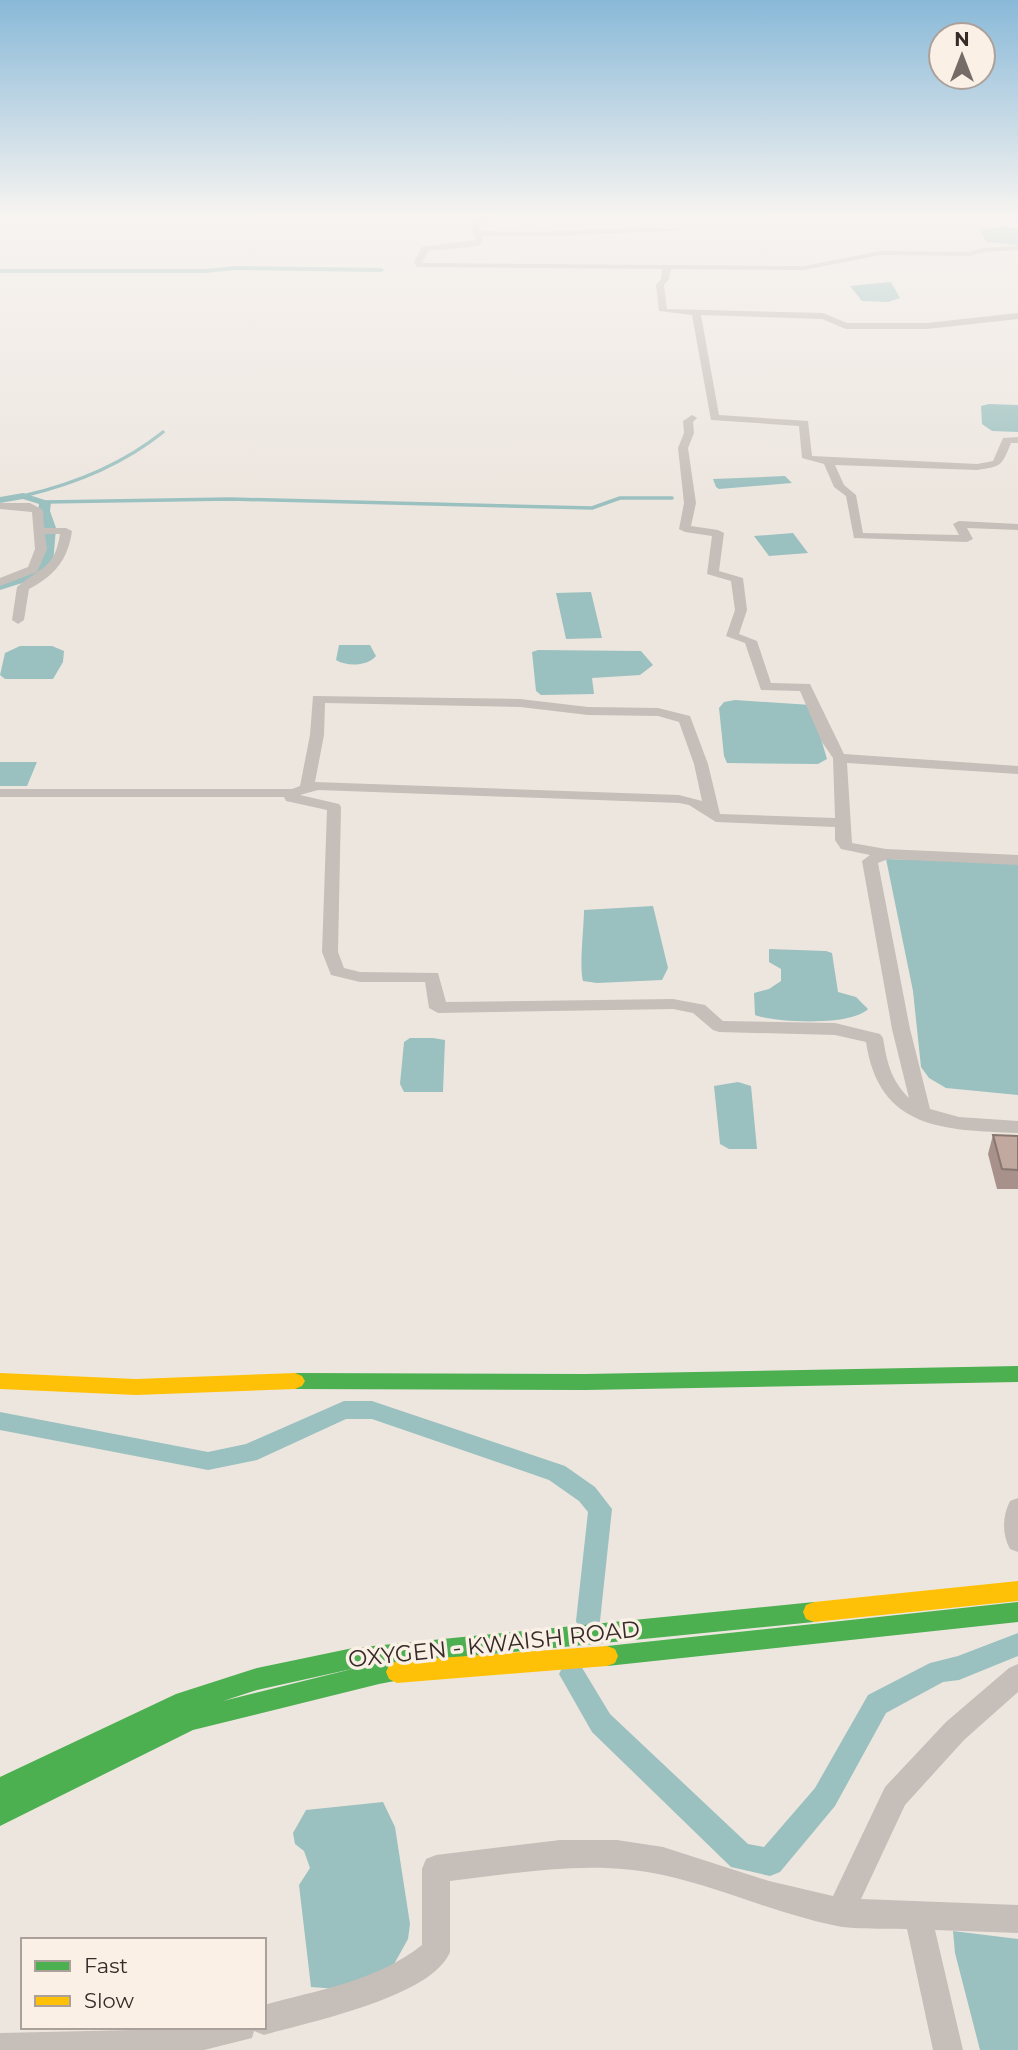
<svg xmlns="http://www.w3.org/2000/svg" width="1018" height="2050" font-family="Montserrat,sans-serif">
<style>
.water{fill:#9ac0bf}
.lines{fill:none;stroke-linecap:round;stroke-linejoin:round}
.stream{stroke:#9ac0bf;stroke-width:3.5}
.canal{fill:#9ac0bf;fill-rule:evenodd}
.street{fill:#c6beb8;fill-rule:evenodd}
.fast{fill:#4caf50;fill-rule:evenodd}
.slow{fill:#ffc107;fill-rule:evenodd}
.wall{fill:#a7918a}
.building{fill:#c2a9a0;stroke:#887670;stroke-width:2}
.labels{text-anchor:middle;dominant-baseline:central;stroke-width:7;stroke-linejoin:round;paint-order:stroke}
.near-street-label{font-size:23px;fill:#362b27;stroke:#faf0e6}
</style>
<rect width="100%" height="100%" fill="#ede6df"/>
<path class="water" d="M1002,227l16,2v16l-32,-3 -6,-12z
M891,282l9,16 -12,4 -26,-1 -12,-15z
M989,404l29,1v27l-26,-1 -10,-7 -1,-18z
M785,476l7,7 -73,6 -3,-2 -3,-8z
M793,533l15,20 -39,3 -15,-20z
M591,592l11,46 -36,1 -10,-46z
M339,645h31l6,11c-8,10 -29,11 -40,4z
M20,646h32l12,5 -1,11 -10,17h-48l-5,-4 5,-22z
M538,650l103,1 12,14 -13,10 -48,3 2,16 -53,1 -5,-4 -4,-39z
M735,700l76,5 16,54 -9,5 -91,-1 -3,-7 -5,-48 5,-6z
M0,762h37l-10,24h-27z
M886,859l132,4v232l-72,-7 -17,-10 -8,-11 -8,-76z
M653,906l15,62 -6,12 -65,3 -14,-2c-4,-13 1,-54 1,-71z
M769,949l57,2 6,2 6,39 18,5 12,12c-16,17 -92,14 -113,6l-1,-22 15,-4 12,-8v-12l-12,-7z
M433,1038l12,2 -2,52h-39l-4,-8 4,-42 6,-4z
M738,1082l13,4 6,63h-28l-9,-5 -6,-58z
M383,1802l12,25 15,97 -2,15 -15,27 -55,23 -27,-2 -12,-102 11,-17 -6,-17 -9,-7 -2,-11 13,-23z
M953,1931l65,8v111h-38l-25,-97z"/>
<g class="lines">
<path class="stream" d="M23,496c52,-12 99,-31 140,-64
M45,502l185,-3 362,9 28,-10h52"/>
<path class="canal" d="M236,266l145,2 4,2 -4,2 -145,-2 -31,3h-205v-4h205z
M23,493l28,9 -1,9 6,17 -3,36 -18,15 -35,11v-8l27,-9 14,-10 3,-35 -6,-17 1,-7 -16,-5 -23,4v-6z
M344,1401h28l193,65 30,21 17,22 -12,112 -3,8 -9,3 -9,-3 -3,-8 12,-109 -9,-11 -30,-21 -177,-61h-26l-89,41 -49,10 -208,-40v-18l208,40 38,-8z
M1018,1633v23l-59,24 -16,2 -57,31 -51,93 -55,66 -10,4 -39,-9 -139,-135 -33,-58 4,-8 9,-4 9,4 29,48 138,130 16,3 51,-59 53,-93 62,-32 28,-7z"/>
<path class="street" d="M481,213h8l-10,11 1,7 48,1 128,-4 29,2 -131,6h-72l1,5 -5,5 -50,5 -6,12 382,3 77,-15 88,1 14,-4 35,-2v4l-34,2 -14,4 -89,-1 -77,15 -133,-1 -2,10 -5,6 3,24 156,4 24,10h80l91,-10v6l-91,10h-81l-24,-10 -121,-4 18,100 89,6 4,35 165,8 16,-3 10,-23 15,-1v6h-7c-10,24 -9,23 -34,27l-142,-5 9,20 12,10 7,38 96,2 -6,-11 6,-3 59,3v6l-51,-2 6,11 -6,3 -113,-4 -8,-42 -12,-9 -10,-23 -22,-6 -3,-32 -88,-6 -19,-105 -33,-4 -3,-26 5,-6 1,-10 -245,-2 -3,-5 8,-15 53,-7 -4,-16z
M692,415l5,3 -4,4 1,11 -6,15 8,55 -5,23 27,4 6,3 -5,38 24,7 4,32 -8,24 18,7 14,42 39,1 34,70 174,12v8l-171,-11 5,80 34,6 132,6v10l-130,-6 -10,4 32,166 20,80 29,8 59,4v12c-74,-3 -139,-3 -152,-91l-31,-7 -116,-3 -6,-2 -20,-17 -20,-4 -235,4 -9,-5 -4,-26h-65l-29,-7 -9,-23 5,-142 -41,-9 -2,-4h-284v-8h292l8,-3 10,-51 3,-39 207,3 68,8 70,1 32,8 18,48 12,50 115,4 -2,-60 -11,-16 -22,-51 -39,-1 -16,-47 -19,-7 9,-26 -4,-29 -24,-7 5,-38 -27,-4 -6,-3 5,-26 -6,-55 6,-15 -1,-12zM325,703l195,4 68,8 70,1 21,6 15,42 8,37 -23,-6 -364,-13 9,-47zM318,790l361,13 10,2 27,17 119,5v13l6,9 29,6 -8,6 30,168 17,69c-18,-18 -22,-35 -26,-60l-3,-4 -45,-11 -112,-2 -18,-16 -32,-6 -227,3 -8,-29 -78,-1 -16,-4 -6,-16 3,-145 -2,-3 -39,-9z
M0,503h30l13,7 1,18h22l6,3c-4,29 -18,45 -43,58l-5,31 -6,4 -6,-4 5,-33c22,-19 38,-18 43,-53h-15l2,15 -10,23 -37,14v-8l28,-11 7,-18 -3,-37 -32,-3z
M1018,1498v54l-8,-3c-8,-15 -8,-32 0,-48z
M1018,1664v28l-54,48 -59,65 -44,94 157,6v28l-83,-3 28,120h-30l-26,-121c-23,-1 -48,1 -70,-3 -60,-12 -115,-38 -174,-51 -70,-16 -143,-2 -213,6v71c-18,45 -141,70 -186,83l-10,-4 -2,7 -48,12h-204v-17l264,-6v-22c54,-15 113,-24 158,-60v-76l4,-10 10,-4 124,-15h57l46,7 106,34 64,15 52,-109 61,-65 63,-54z"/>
<path class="fast" d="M1018,1366v16l-433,8 -290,-1 -7,-3 -3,-5 3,-5 7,-3 290,1z
M814,1602l8,3 3,7 -3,7 -8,3 -412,41 6,9 -3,7 -26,5 -186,46 -193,96v-25l5,-2 -5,2v-24l176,-83 81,-26 96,-20zM356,1668l-133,33 34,-11z
M1018,1602v20l-411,44 -8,-3 -3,-7 3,-7 8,-3z"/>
<path class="slow" d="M0,1373l136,6 159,-6 7,3 3,5 -3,5 -7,3 -159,6 -136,-6z
M1018,1581v20l-204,21 -8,-3 -3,-7 3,-7 8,-3z
M607,1646l8,3 3,7 -3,7 -8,3 -210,17 -8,-4 -3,-7 3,-7 8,-4z"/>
</g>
<path class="wall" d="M993,1135l25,1v53h-21l-9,-35z"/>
<path class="building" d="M993,1135l25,1v34l-16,-1z"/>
<linearGradient id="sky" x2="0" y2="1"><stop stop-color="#89b9d8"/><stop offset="0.43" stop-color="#f7f4f1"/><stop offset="1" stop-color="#f7f4f1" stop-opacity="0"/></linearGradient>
<rect width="1018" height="500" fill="url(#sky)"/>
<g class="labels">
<g class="near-street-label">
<text transform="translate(494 1644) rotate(-6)">OXYGEN - KWAISH ROAD</text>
</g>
</g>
<rect x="21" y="1938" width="245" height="91" fill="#faf0e6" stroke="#aca19a" stroke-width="2"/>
<rect x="35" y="1961" width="35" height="10" fill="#4caf50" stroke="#aca19a" stroke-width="2"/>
<text x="84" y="1973" font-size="21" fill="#362b27">Fast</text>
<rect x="35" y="1996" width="35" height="10" fill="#ffc107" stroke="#aca19a" stroke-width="2"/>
<text x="84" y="2008" font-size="21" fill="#362b27">Slow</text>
<g transform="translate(962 56)"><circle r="33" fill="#faf0e6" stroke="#aca19a" stroke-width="2"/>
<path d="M0-5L12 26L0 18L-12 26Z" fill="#766c67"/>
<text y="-10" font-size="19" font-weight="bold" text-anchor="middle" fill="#362b27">N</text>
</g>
</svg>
